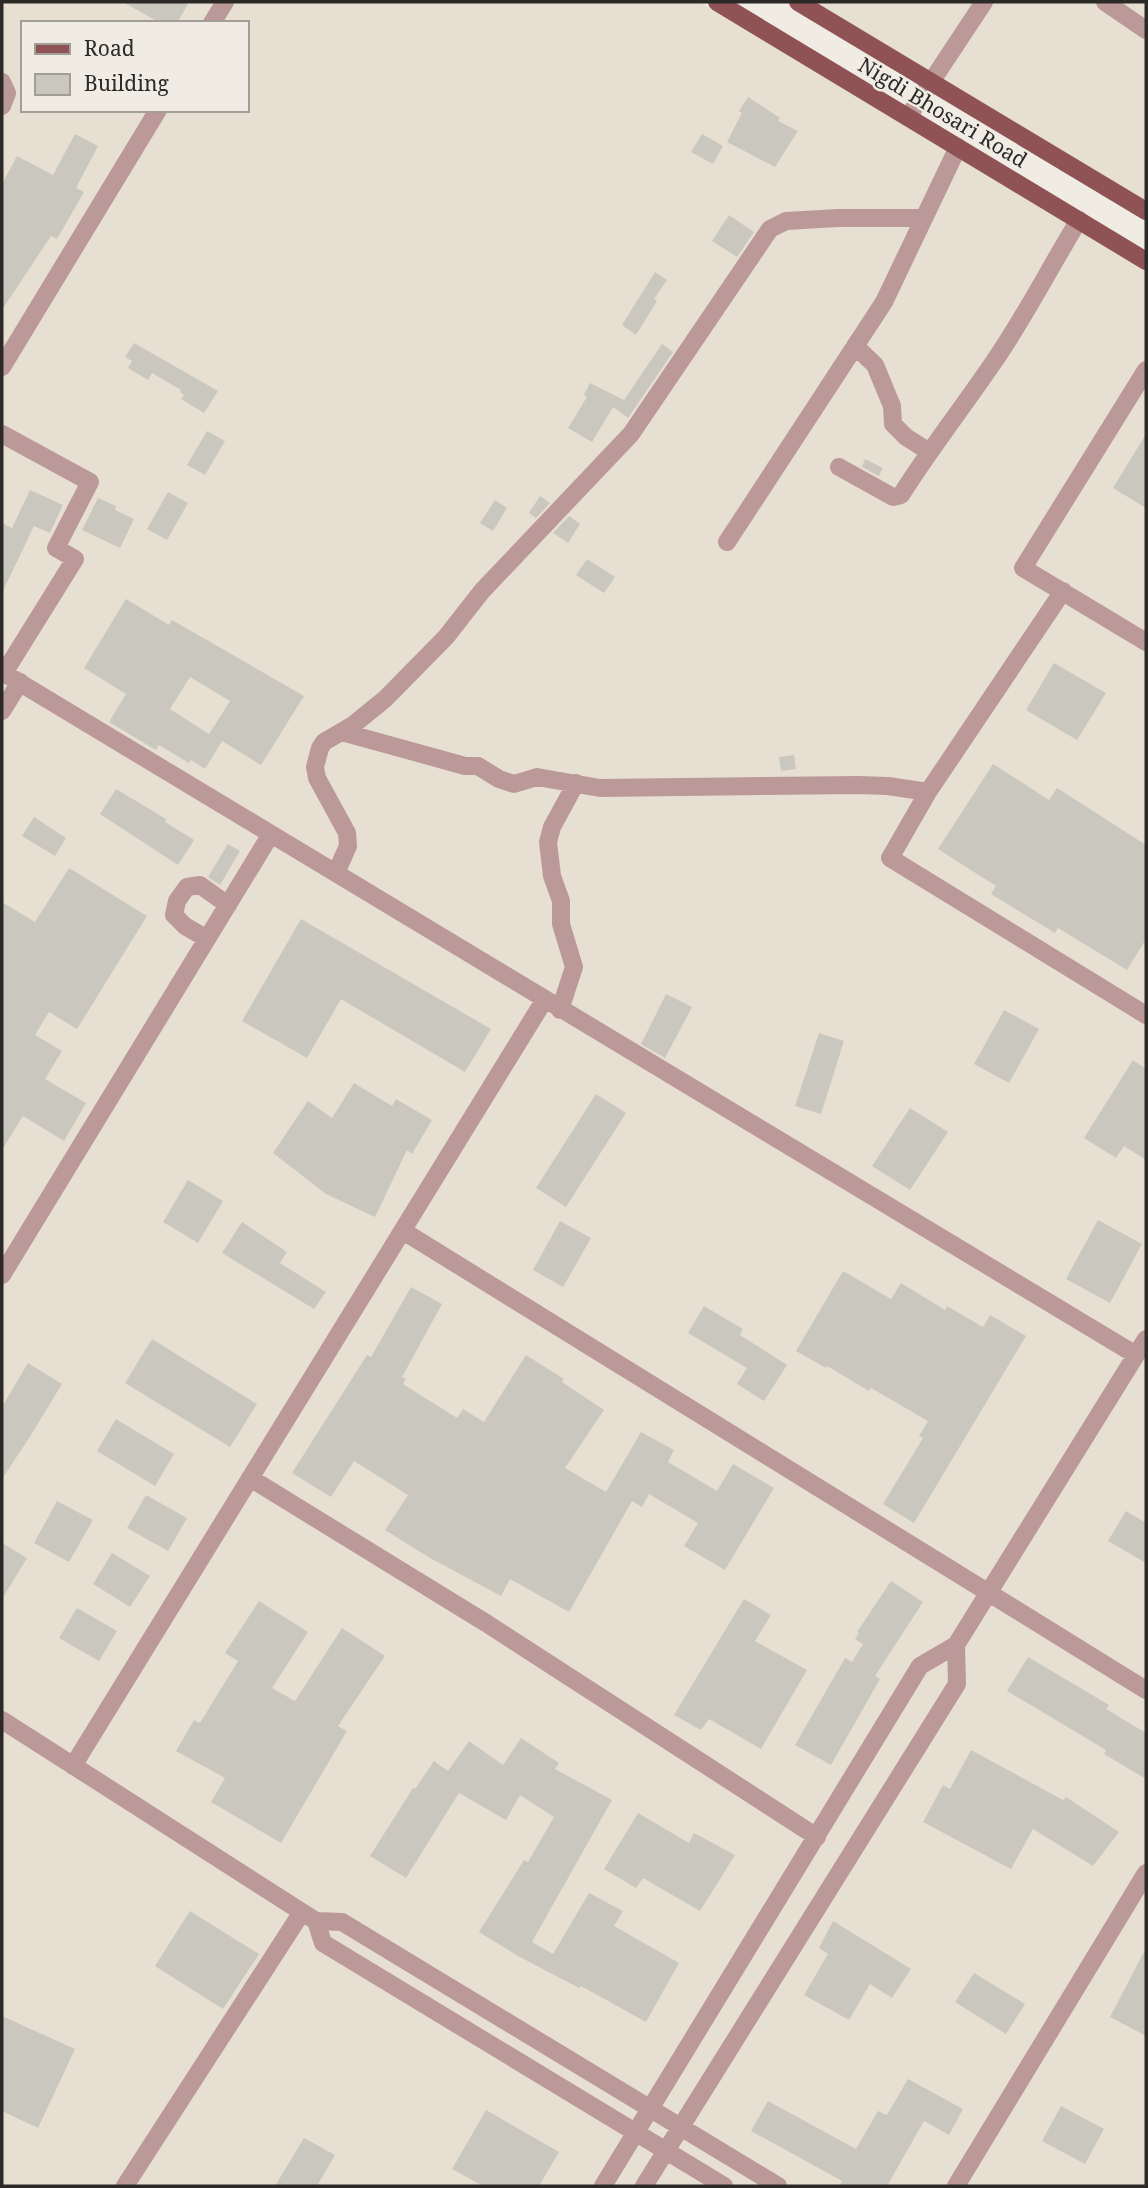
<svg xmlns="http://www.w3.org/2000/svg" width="1148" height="2188" font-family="'Noto Serif',serif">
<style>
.built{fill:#e7e0d2;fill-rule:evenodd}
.building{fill:#cac7bf;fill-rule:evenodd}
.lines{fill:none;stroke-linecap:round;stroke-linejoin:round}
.minor{stroke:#bc9999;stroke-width:18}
.major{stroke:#8f5356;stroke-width:18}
.labels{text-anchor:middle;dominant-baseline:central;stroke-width:5;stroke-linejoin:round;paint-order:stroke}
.street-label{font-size:21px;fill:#2b2a27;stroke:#f0ece4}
</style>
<rect width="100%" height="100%" fill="#f0ece4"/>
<path class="built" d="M2,2h698l446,266v1918h-1144zM23,23h224v87h-224z
M811,2h335v201z"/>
<path class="building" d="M123,2h66l-12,21h-17z
M748,97l32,21 -2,3 20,10 -23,36 -48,-25 15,-29 -3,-2z
M75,134l23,12 -22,42 8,4 -27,47 -6,-3 -49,74v-126l15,-28 36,19z
M702,134l21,12 -10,18 -22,-12z
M729,215l25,17 -17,25 -25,-16z
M655,272l12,8 -13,19 3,2 -21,34 -14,-10z
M134,343l84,48 -14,22 -23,-14 3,-4 -4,-3 1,-2 -29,-17 -4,7 -20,-12 4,-7 -7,-4z
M662,344l11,8 -45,66 -15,-11 -21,35 -24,-14 19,-31 -3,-2 6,-12 34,17z
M207,431l18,10 -20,34 -18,-10z
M1146,434v74l-33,-20z
M865,459l18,9 -4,8 -17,-9z
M30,490l33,15 -13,28 -16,-7 -32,67v-70l10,5z
M168,492l20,11 -21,37 -20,-11z
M540,496l10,7 -14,15 -7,-5z
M98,498l18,8 -1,4 19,9 -14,29 -38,-18z
M495,500l12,8 -14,23 -13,-8z
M569,516l11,8 -12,19 -15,-10z
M587,559l28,18 -11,16 -28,-18z
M126,599l43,26 3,-5 132,76 -43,69 -39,-24 -17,28 -14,-9 -2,3 -30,-18 -3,5 -47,-28 17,-28 -42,-26zM190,677l40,24 -21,33 -39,-25z
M1054,663l52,30 -29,47 -51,-30z
M794,755l2,14 -15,2 -2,-14z
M993,764l56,36 8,-12 89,57v94l-19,31 -69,-42 -3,5 -64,-39 5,-8 -58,-37z
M116,789l50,30 -1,3 29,18 -16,25 -78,-51z
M34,817l32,21 -11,18 -33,-20z
M228,844l12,7 -20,34 -12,-8z
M69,868l78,48 -70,113 -28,-17 -14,23 27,16 -17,28 41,24 -15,26 -7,12 -41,-25 -21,34v-248l33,20z
M301,919l190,110 -26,43 -124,-73 -34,59 -65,-37z
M666,994l26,13 -27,51 -24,-14z
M1004,1010l35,19 -30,54 -35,-19z
M819,1033l25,8 -23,73 -26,-8z
M1133,1060l13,9v91l-22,-14 -8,12 -32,-20z
M354,1083l38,23 4,-7 36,21 -20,34 -5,-4 -32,67 -49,-23 -53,-41 35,-52 24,17z
M596,1094l30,19 -60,94 -30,-19z
M910,1108l38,24 -38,58 -38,-24z
M188,1180l35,21 -25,42 -35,-21z
M1098,1220l44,24 -32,59 -44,-24z
M560,1221l31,17 -28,49 -30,-17z
M242,1222l45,30 -7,11 46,29 -12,17 -92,-56z
M843,1271l48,28 10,-16 44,27 2,-4 36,21 7,-12 36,21 -112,187 -31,-19 40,-66 -4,-2 9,-15 -57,-33 -2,3 -42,-25 -1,2 -30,-17z
M411,1287l31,17 -40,73 4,2 -3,5 54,34 6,-9 21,13 42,-67 38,24 -2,3 42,28 -39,58 41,24 35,-60 33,18 -6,12 49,29 16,-27 41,24 -49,82 -41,-24 14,-23 -49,-29 -7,13 -10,-6 -63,111 -59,-33 -9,17 -71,-38 -45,-28 23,-35 -54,-34 -23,36 -39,-24 75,-118 4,2z
M704,1306l39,23 -3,6 47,30 -23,36 -27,-17 10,-16 -59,-35z
M152,1339l105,65 -27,43 -105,-64z
M28,1363l34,21 -31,51 -29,44v-72z
M116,1419l58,35 -19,32 -58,-35z
M146,1495l41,23 -19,33 -41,-23z
M57,1501l36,19 -24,42 -35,-19z
M1126,1511l20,12v40l-38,-22z
M2,1543l25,15 -25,41z
M112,1553l38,23 -20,31 -37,-23z
M891,1581l32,21 -48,74 5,3 -49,86 -36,-20 50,-87 7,4 11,-18 -8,-5 4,-6 -2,-1z
M744,1599l27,16 -16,26 52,29 -46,79 -52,-30 -8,11 -27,-15z
M259,1601l49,31 -36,56 23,13 47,-73 43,28 -47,70 9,5 -66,112 -70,-41 14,-24 -49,-27 18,-31 6,3 38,-62 -13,-8z
M77,1608l40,23 -18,30 -40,-23z
M1028,1657l81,48 -3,4 40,24v46l-42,-25 2,-4 -99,-59z
M521,1738l38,25 -4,6 57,31 -80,142 21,12 36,-61 34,18 -9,15 65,37 -33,59 -65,-36 -2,2 -61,-32 -39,-24 45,-72 4,2 26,-45 -34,-22 -14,25 -47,-27 -53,85 -36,-22 43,-68 2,1 19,-28 14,10 21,-30 34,24z
M971,1750l92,50 3,-3 53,35 -26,34 -60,-37 -22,40 -88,-47 20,-37 7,4z
M638,1813l51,30 5,-10 41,22 -35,56 -57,-33 -7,10 -32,-19z
M190,1911l69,43 -36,55 -68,-43z
M833,1921l78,48 -19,29 -22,-14 -21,36 -45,-25 24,-41 -9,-6z
M1146,1948v88l-36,-19z
M974,1973l51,31 -19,30 -51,-32z
M2,2016l73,33 -37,79 -36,-17z
M908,2079l55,30 -14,26 -25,-14 -37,65h-48l3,-5 -91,-50 17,-30 88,48 22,-38 9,4z
M1061,2106l43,23 -19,35 -43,-23z
M486,2110l73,42 -20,34h-56l-31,-17z
M304,2138l31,17 -18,31h-42z"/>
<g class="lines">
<path class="minor" d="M1105,2l41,28
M212,23l13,-21
M2,82l5,11 -5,13
M908,117l76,-115
M855,346l20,19 17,41 1,18 13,13 22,14
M2,367l156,-257
M1146,370l-123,198 123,74
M2,434l88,48 -34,66 19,11 -71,114
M839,467l54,30 8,-2c29,-46 62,-88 92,-132 32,-46 57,-96 86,-143
M727,542l157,-240 74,-155
M1063,591l-135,201 -38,66 256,157
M2,672l1134,683
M2,711l18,-29
M342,732l123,34h13l21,13 15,5 23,-7 63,11 258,-3 30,1 40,6
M336,873l12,-27 -1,-13 -30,-55 -2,-11 5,-19 4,-6 29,-17 32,-26 61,-62 36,-46 149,-157 139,-205 16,-8 52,-3h86
M207,939l-22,-13 -11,-11 3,-14 10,-14 13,-2 28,20
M560,1010l14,-43 -13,-43v-23l-9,-25 -4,-34 4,-15 24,-44
M403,1231l743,459
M2,1275l269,-441
M250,1478l236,145 331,214
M2,1720l314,201 26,1 436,264
M73,1766l472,-767
M316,1921l7,22 401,243
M125,2186l177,-274
M603,2186l317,-520 36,-21 190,-306
M644,2186l313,-502 -1,-39
M956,2186l190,-313"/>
<path class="major" d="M717,2l429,259
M798,2l348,209"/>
</g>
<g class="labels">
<g class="street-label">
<text transform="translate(943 112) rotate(31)">Nigdi Bhosari Road</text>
</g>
</g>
<rect width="1148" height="2188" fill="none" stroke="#2b2a27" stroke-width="7"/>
<rect x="21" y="21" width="228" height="91" fill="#f0ece4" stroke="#a19e98" stroke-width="2"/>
<rect x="35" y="44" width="35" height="10" fill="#8f5356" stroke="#a19e98" stroke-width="2"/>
<text x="84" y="56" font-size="21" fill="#2b2a27">Road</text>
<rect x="35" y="74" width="35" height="21" fill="#cac7bf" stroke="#a19e98" stroke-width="2"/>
<text x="84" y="91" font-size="21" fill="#2b2a27">Building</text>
</svg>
